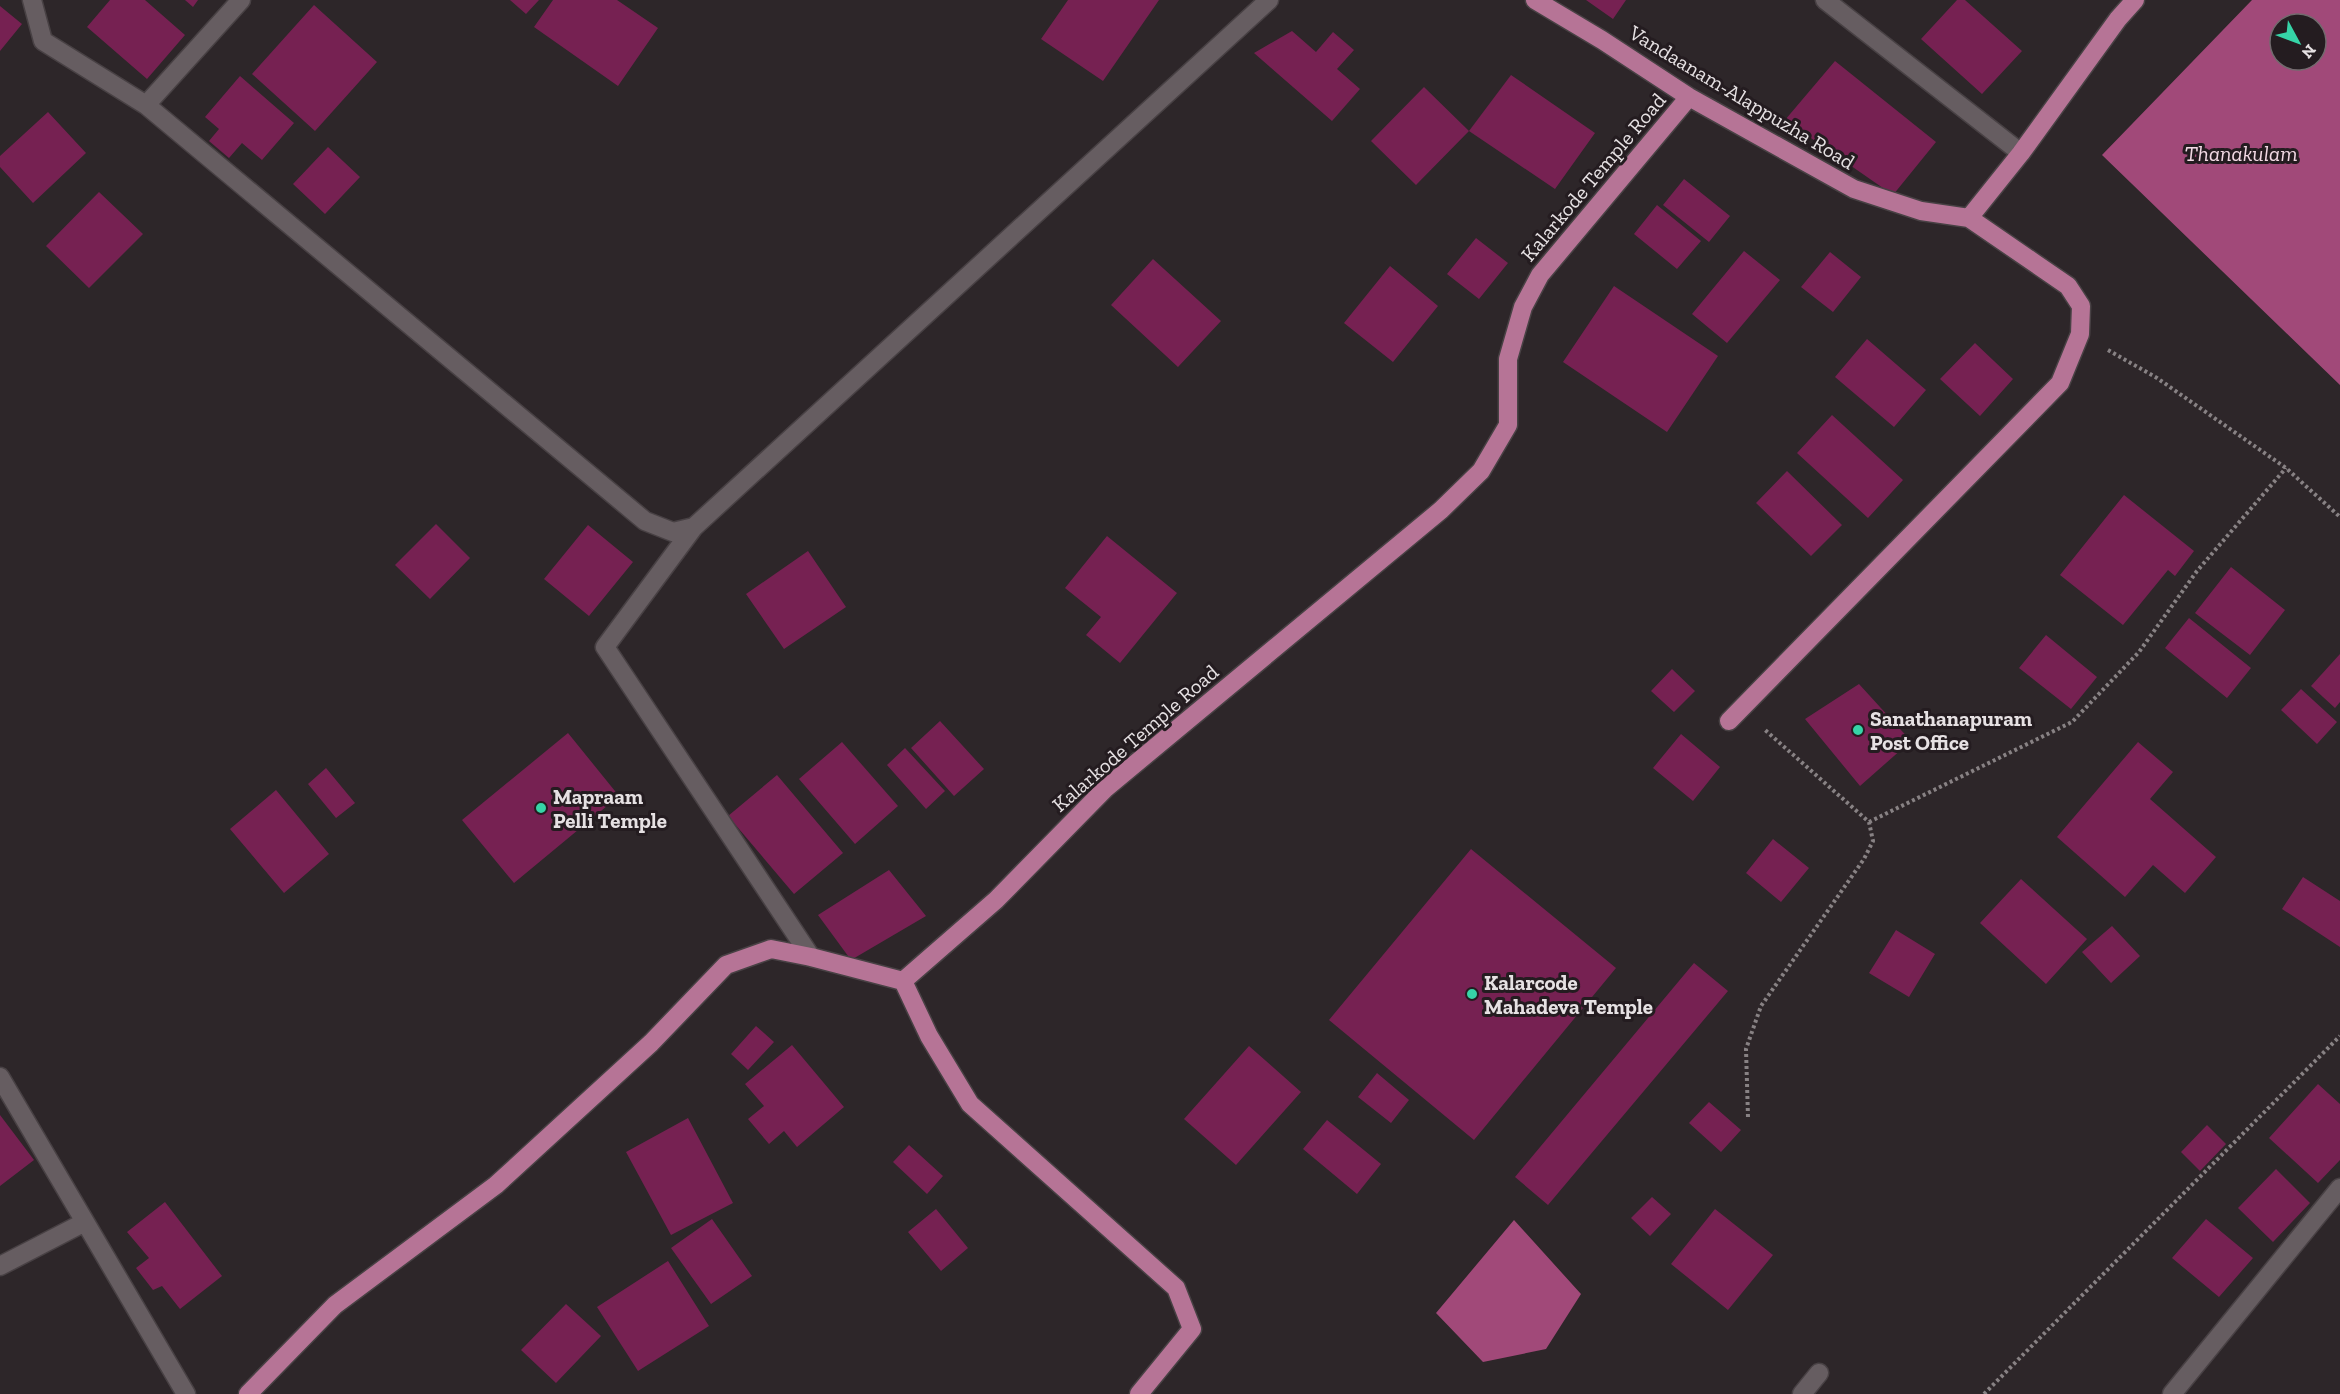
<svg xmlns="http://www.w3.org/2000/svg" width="2340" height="1394" font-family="'Zilla Slab',serif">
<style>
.water{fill:#a14979;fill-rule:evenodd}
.building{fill:#762152}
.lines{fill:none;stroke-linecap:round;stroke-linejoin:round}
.minor-casing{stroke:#484144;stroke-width:21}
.major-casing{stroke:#484144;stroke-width:21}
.path{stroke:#888284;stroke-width:4;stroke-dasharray:3 3;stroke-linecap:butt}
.minor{stroke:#665d61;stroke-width:18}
.major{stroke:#b67496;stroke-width:18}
.poi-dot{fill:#36d4a7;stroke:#241c20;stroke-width:2}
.labels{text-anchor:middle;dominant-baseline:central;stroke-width:6;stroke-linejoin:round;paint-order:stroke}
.street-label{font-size:21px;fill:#e6e1e3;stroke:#241c20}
.poi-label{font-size:21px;font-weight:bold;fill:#e6e1e3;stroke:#241c20;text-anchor:start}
.water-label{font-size:22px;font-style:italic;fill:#f3dae5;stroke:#241c20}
</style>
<rect width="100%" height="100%" fill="#2d2629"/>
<path class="water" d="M2252,0h88v385l-238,-230zM2280,24h36v36h-36z
M1514,1220l67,74 -35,55 -63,13 -47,-49z"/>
<path class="building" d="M110,0h35l40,35 -38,44 -60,-52z
M185,0h13l-5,7z
M510,0h29l-13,14z
M553,0h64l41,28 -40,58 -84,-59z
M1068,0h91l-56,81 -62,-42z
M1586,0h40l-13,19z
M1957,0h8l57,51 -40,43 -61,-55z
M314,5l63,57 -62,69 -63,-57z
M0,6l22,18 -22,27z
M1292,31l24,21 17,-20 21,18 -17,19 23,20 -28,32 -78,-68z
M1835,61l101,81 -43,53 -108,-75z
M1511,75l84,58 -40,56 -86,-58z
M240,76l54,47 -32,37 -20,-17 -13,15 -20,-17 10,-12 -14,-12z
M1424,87l45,44 -53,54 -45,-44z
M48,112l38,41 -53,50 -33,-36v-11z
M328,147l32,30 -35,37 -32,-30z
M1684,179l46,37 -21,26 -46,-37z
M99,192l44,42 -54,54 -43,-42z
M1657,205l44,36 -24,28 -43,-35z
M1476,238l32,25 -29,36 -32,-25z
M1744,251l36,29 -53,63 -35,-29z
M1830,252l31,25 -28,35 -32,-25z
M1153,259l68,62 -43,46 -67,-62z
M1390,266l48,40 -45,56 -49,-39z
M1614,286l104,70 -51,76 -104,-70z
M1867,339l59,51 -32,37 -59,-50z
M1975,343l38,36 -33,37 -40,-37z
M1832,415l71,65 -35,38 -71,-65z
M1787,471l55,54 -31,31 -55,-53z
M2124,495l70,56 -19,25 -7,-6 -45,55 -63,-50z
M436,524l34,34 -40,41 -35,-34z
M588,525l45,37 -44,54 -45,-37z
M1107,536l70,57 -57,70 -34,-28 15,-18 -36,-29z
M808,551l38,56 -62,42 -38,-55z
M2231,567l54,43 -35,45 -55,-42z
M2189,618l62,50 -24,30 -62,-50z
M2046,635l51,42 -26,32 -52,-41z
M2340,654v48l-5,6 -24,-22z
M1672,669l23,22 -21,21 -23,-21z
M1859,684l52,57 -51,45 -55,-67z
M2301,689l36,33 -20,22 -36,-34z
M940,721l44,48 -30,27 -43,-48z
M568,733l51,63 -105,87 -52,-63z
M1681,734l39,33 -27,34 -40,-33z
M842,742l56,64 -43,38 -56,-65z
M2138,742l35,30 -23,27 66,58 -31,36 -32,-28 -28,32 -68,-60z
M905,748l40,43 -19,18 -39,-44z
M326,768l29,35 -19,15 -28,-34z
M777,775l66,78 -49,41 -66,-78z
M276,790l53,64 -45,39 -54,-64z
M1773,839l36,29 -28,34 -35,-29z
M1471,849l145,119 -142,172 -145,-120z
M889,870l37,46 -75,44 -33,-45z
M2303,877l37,24v46l-58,-38z
M2021,879l66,60 -41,45 -66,-61z
M2112,926l28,30 -29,27 -29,-31z
M1896,930l39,24 -26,43 -40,-24z
M1694,963l34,28 -180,214 -33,-28z
M756,1026l18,16 -26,28 -17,-16z
M792,1045l52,62 -47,40 -13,-16 -15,13 -21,-25 16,-13 -19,-22z
M1249,1046l52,46 -65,73 -52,-46z
M1377,1073l32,27 -18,23 -33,-26z
M2318,1084l22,20v56l-22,23 -49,-45z
M1709,1102l32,28 -20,22 -32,-29z
M0,1115l34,45 -34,26z
M688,1118l45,85 -62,32 -45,-83z
M1327,1120l54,44 -24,30 -54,-45z
M2207,1125l19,19 -26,27 -19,-19z
M909,1145l34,31 -16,18 -34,-32z
M2276,1169l34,34 -37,39 -35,-34z
M1652,1197l19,17 -21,22 -19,-18z
M165,1202l57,74 -42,33 -18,-23 -9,4 -17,-22 13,-10 -22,-26z
M936,1209l32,39 -27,23 -33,-39z
M1715,1209l58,46 -45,55 -57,-46z
M712,1219l40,57 -41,28 -40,-56z
M2206,1219l47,39 -34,39 -47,-39z
M668,1261l41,65 -71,45 -41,-64z
M566,1304l35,32 -45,47 -35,-33z"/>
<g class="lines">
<g class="minor-casing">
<path id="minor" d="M32,0l11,41 103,64 499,416 28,11 21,-5 575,-527
M1825,0l196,153
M146,105l95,-105
M694,527l-89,120 206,310
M0,1077l186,317
M0,1266l85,-44
M1802,1394l17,-21
M2172,1394l168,-206"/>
</g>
<g class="major-casing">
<path id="major" d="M1535,0l67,40 87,57 165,92 67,22 48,7 99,68 13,20 -1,28 -20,49 -331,338
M1969,218l52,-65 97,-134 17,-19
M248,1394l87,-89 161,-120 155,-142 75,-78 45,-16 40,8 92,24
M1139,1394l53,-65 -16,-41 -206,-184 -41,-68 -26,-55 93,-81 110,-112 335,-278 40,-39 27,-46v-66l15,-52 17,-32 149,-178"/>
</g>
<path class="path" d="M2108,350l49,28 129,90 54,49
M1869,822l203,-100 67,-70 58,-81 89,-103
M1748,1117l-2,-68 15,-43 103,-147 9,-18 -4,-19 -105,-93
M1984,1394l356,-358"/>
<use href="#minor" class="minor"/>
<use href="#major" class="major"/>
</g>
<g class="poi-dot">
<circle cx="1858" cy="730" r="6"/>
<circle cx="541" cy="808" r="6"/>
<circle cx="1472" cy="994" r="6"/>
</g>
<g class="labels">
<g class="street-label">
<text transform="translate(1742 97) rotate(31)">Vandaanam-Alappuzha Road</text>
<text transform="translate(1593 177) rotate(-50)">Kalarkode Temple Road</text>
<text transform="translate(1135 738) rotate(-41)">Kalarkode Temple Road</text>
</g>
<g class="poi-label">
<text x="1870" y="718">Sanathanapuram<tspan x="1870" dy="24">Post Office</tspan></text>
<text x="553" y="796">Mapraam<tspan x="553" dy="24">Pelli Temple</tspan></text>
<text x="1484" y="982">Kalarcode<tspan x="1484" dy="24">Mahadeva Temple</tspan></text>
</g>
<g class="water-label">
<text x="2241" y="153">Thanakulam</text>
</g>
</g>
<g transform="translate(2298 42) rotate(131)"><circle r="28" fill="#241c20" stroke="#726b6e" stroke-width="1.5"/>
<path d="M0-4.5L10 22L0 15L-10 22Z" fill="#36d4a7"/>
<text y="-9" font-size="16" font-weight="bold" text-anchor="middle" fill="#e6e1e3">N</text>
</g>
</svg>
